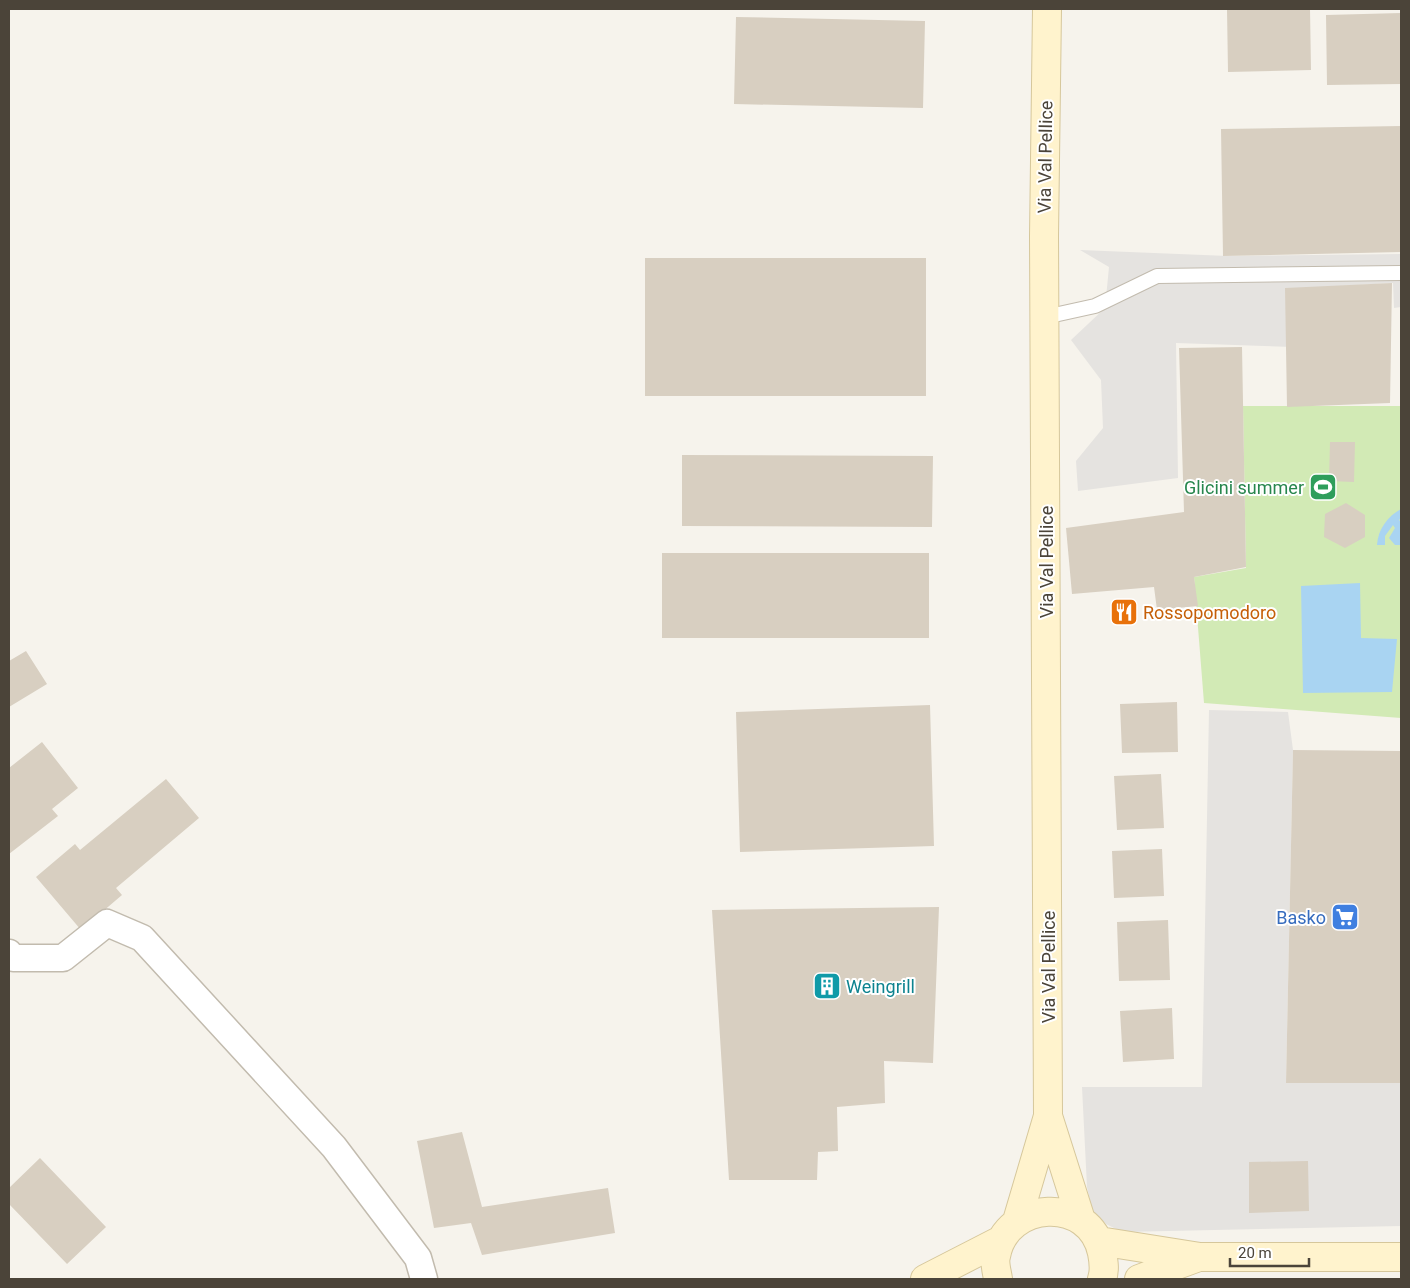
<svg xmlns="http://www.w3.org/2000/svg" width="1410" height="1288" font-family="Roboto,sans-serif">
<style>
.green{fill:#d2eab5}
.parking{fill:#e5e3e0}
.water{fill:#a9d4f2}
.building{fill:#d8cfc1}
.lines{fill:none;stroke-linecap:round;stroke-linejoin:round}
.lane-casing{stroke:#c2bbae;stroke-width:16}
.street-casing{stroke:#c2bbae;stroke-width:29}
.secondary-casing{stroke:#d6c79b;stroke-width:30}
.lane{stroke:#fff;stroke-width:14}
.street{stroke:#fff;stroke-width:26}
.secondary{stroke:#fff3cd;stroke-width:28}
.labels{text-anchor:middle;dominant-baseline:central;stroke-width:4;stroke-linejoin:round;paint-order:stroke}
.street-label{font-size:18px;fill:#4b4439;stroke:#fff}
.leisure-label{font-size:18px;fill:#27864d;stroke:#fff;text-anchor:end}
.food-label{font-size:18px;fill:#c56008;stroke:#fff;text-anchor:start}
.shop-label{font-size:18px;fill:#366cbe;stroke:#fff;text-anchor:end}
.culture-label{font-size:18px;fill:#0d838f;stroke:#fff;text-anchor:start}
</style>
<rect width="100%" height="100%" fill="#f6f3ec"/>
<path class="green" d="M1243,406h158v312l-197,-15 -10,-126 52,-9z"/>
<path class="parking" d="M1080,250l148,6 173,-2v53l-7,1 -1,-25 -106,6 5,58 -116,-4 2,135 -100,13 -2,-30 27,-33 -2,-48 -30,-40 34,-32 4,-41z
M1209,710l79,2 5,38 -7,333h115v143l-279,6 -16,-8 -14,-14 -5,-23 -5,-100h120z"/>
<path class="water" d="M1401,509v9l-2,2 2,2v23h-6l-6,-7 6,-10 -2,-3 -8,11v9h-8c1,-16 11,-29 24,-36z
M1360,583l1,55 36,1 -5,53 -89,1 -2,-107z"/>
<path class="building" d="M1227,9h83l1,61 -83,2z
M1401,13v71l-74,1 -1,-70z
M736,17l189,4 -2,87 -189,-4z
M1401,126v126l-178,4 -2,-127z
M645,258h281v138h-281z
M1392,283l-2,120 -103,4 -2,-119z
M1242,347l4,220 -52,10 4,29 -41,4 -3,-23 -82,7 -6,-66 118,-16 -5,-164z
M1330,442h25l-1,40 -25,-1z
M682,455l251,1 -1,71 -250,-1z
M1346,503l19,12v22l-20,11 -21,-11 1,-23z
M662,553h267v85h-267z
M26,651l21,33 -38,23v-46z
M1177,702l1,50 -56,1 -2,-49z
M930,705l4,141 -194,6 -4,-140z
M42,742l36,46 -26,21 6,7 -49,38v-86z
M1293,750l108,1v332h-115z
M1161,774l3,54 -47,2 -3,-54z
M166,779l33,39 -83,70 6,7 -41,35 -45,-53 39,-33 5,6z
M1162,849l2,47 -50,2 -2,-47z
M939,907l-6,156 -49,-2 1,42 -48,4 1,44 -20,1 -1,28h-88l-17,-270z
M1168,920l2,60 -51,1 -2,-59z
M1172,1008l2,51 -51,3 -3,-51z
M462,1132l20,75 126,-19 7,45 -133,22 -11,-32 -37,5 -17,-87z
M40,1158l66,69 -39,37 -58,-60v-16z
M1308,1161l1,50 -60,2v-51z"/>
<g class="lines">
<g class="lane-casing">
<path id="lane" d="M1045,317l50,-11 62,-30 244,-3"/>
</g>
<g class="street-casing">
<path id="street" d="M9,953l4,5h50l44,-35 35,15 192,209 84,111 6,21"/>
</g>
<g class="secondary-casing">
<path id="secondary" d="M1048,1116l33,104
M1017,1221l31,-105 -4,-880 3,-227
M1099,1241l101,16h201
M925,1279l76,-39
M998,1279c-1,-7 -4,-16 -2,-23 10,-56 94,-61 106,-3 2,10 3,17 0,26
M1139,1279l57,-21"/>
</g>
<use href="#lane" class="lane"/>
<use href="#street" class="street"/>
<use href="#secondary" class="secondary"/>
</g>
<defs>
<g id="stadium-square" transform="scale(1.4375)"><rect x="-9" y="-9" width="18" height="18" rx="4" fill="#2e9e5b" stroke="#fff"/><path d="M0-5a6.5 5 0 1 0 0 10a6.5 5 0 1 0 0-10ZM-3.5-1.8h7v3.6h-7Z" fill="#fff"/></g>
<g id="restaurant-square" transform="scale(1.4375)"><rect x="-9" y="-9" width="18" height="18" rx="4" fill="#e8710a" stroke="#fff"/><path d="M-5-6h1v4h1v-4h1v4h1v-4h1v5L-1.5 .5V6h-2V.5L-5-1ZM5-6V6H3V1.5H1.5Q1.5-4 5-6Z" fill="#fff"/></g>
<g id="supermarket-square" transform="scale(1.4375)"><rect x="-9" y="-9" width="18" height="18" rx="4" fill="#3f7fe0" stroke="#fff"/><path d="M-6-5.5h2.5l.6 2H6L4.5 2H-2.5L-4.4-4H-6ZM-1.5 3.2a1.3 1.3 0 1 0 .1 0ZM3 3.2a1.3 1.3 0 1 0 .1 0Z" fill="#fff"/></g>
<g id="building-square" transform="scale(1.4375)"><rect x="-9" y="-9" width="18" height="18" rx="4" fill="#0f9aa8" stroke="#fff"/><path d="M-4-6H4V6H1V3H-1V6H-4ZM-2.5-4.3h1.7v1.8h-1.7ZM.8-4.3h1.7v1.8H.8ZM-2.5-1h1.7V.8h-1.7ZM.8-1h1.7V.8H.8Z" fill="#fff"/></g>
</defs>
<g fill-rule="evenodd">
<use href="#stadium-square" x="1323" y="487"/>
<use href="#restaurant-square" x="1124" y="612"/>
<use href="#supermarket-square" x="1345" y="917"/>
<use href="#building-square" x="827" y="986"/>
</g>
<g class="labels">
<g class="street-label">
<text transform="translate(1045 157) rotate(-89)">Via Val Pellice</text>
<text transform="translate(1046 562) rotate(-90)">Via Val Pellice</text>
<text transform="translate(1048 967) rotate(-90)">Via Val Pellice</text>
</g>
<g class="leisure-label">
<text x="1304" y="487">Glicini summer</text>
</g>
<g class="food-label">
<text x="1143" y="612">Rossopomodoro</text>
</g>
<g class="shop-label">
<text x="1326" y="917">Basko</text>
</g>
<g class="culture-label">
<text x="846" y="986">Weingrill</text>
</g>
</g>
<rect width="1410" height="1288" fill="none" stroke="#4b4439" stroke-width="20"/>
<path d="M1230 1258v8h79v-8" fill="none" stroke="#4b4439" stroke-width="2.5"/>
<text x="1238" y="1258" font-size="15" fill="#4b4439" stroke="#ffffff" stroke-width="4" paint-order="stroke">20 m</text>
</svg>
